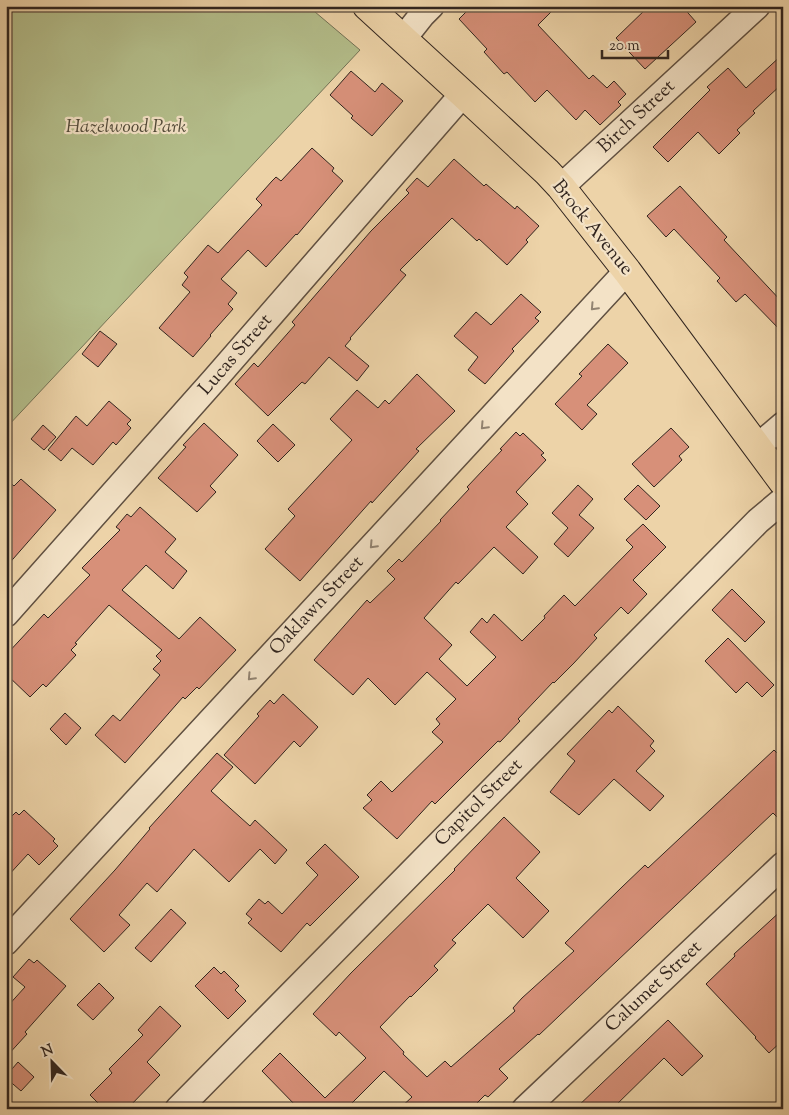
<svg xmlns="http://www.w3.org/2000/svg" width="789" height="1115" font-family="'Sorts Mill Goudy',serif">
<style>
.green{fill:#b4be8b;stroke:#727255}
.building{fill:#d79079;stroke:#31251f}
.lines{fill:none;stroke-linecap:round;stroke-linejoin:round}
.minor-casing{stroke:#605041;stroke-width:28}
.major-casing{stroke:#31251f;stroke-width:30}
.minor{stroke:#f3e2c6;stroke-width:25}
.major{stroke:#edd3a8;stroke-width:28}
.oneway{stroke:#928472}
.labels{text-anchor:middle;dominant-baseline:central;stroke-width:4.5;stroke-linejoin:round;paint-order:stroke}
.street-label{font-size:19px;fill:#31251f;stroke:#f3e2c6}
.park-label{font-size:19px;font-style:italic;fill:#524b3a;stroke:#f3e2c6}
</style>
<rect width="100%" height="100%" fill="#edd3a8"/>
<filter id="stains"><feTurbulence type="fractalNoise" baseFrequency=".004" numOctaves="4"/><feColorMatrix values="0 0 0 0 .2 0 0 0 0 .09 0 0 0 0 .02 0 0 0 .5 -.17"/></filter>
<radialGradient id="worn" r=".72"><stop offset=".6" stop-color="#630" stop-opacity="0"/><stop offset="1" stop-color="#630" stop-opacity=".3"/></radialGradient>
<path class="green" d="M6,6h302l52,44 -354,378z"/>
<path class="building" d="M472,6h85l-19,19 51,54 4,-4 14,13 7,-7 12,13 -8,8 3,3 -21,20 -15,-15 -9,10 -29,-30 -12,12 -28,-30 -3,2 -20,-22 3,-3 -28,-30z
M649,6h33l14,16 -51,47 -29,-31z
M783,54v29l-30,28 2,2 -18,17 3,3 -21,21 -21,-22 -30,30 -15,-15 57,-57 -3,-3 21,-19 18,20z
M351,71l24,21 7,-9 21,18 -31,35 -21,-18 2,-2 -23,-21z
M312,148l22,20 -2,3 11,10 -46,54 -1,-1 -30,33 -18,-17 -27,29 16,14 -9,11 5,5 -23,26 1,1 -18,21 -34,-29 31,-36 -8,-7 6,-8 -4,-4 24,-28 10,8 44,-48 -6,-6 16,-18 4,-4 5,4z
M454,159l30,27 2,-2 29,25 2,-3 22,20 -13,14 2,2 -21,23 -28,-26 -2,2 -25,-23 -52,52 6,5 -56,63 1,1 -6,7 24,20 -12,15 -28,-24 -24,27 -3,-2 -34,34 -33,-32 19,-21 4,4 37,-42 -3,-3 79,-91 38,-38 -3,-3 11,-12 11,9z
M680,186l47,51 -3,3 59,63v30l-38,-39 -9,8 -19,-21 3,-3 -46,-49 -8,8 -19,-21z
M521,294l20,18 -6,6 4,3 -27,28 2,2 -29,33 -17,-14 10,-13 -24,-21 22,-24 15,13z
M100,331l17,13 -19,23 -16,-13z
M608,344l20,19 -41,42 10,9 -15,16 -27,-26 27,-28 -3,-2z
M417,374l38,37 -39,38 3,2 -47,52 -1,-2 -71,80 -35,-32 30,-33 -7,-7 64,-69 -22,-21 27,-29 21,18 7,-8 4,4z
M109,401l22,19 -4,4 4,4 -15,17 -3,-3 -20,23 -21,-17 -11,13 -13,-11 28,-34 11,10z
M204,423l34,32 -28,31 6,6 -19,20 -39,-34 28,-31 -3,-2z
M273,424l22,21 -17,17 -21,-21z
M43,425l13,12 -12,13 -13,-11z
M671,428l18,19 -10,9 3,4 -28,27 -22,-23z
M516,432l4,4 3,-3 21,20 -3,2 5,5 -30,32 12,12 -22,23 32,30 -15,17 -29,-27 -36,37 -2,-2 -32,36 28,27 -13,14 28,27 29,-29 -26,-25 12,-14 5,5 7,-9 28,27 23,-23 -1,-2 20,-21 11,11 58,-59 -7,-7 17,-16 23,23 -33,33 14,14 -19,20 -7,-7 -27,28 3,3 -23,25 -20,20 -1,-1 -35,37 2,2 -20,21 -2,-1 -63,63 -3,-3 -35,38 -34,-31 9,-8 -5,-5 14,-14 11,11 51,-50 -11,-10 8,-8 -4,-5 20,-20 -29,-27 -32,33 -27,-27 -15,17 -39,-35 53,-60 3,3 25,-24 -8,-8 12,-12 3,3 39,-41 -1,-1 29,-31 -2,-2 35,-37 -2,-1z
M6,479l8,7 7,-7 35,31 -50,57z
M578,485l15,14 -14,16 15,13 -26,29 -14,-13 14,-16 -16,-15z
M638,485l22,21 -14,14 -22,-21z
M140,507l36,32 -11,13 22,19 -14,18 -27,-24 -24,25 57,49 21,-22 36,33 -37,39 -2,-2 -12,12 -2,-2 -58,66 -30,-28 18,-20 7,6 40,-46 -7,-6 8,-8 -5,-5 6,-6 -53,-45 -34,38 2,1 -6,6 5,5 -30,32 -3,-3 -13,13 -24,-23v-19l38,-41 4,4 42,-43 -8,-7 38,-38 -4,-3 11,-13 4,3z
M732,589l33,33 -20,20 -33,-32z
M728,638l46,47 -12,12 -15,-15 -11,11 -31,-32z
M283,694l35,33 -18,20 -6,-6 -39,43 -31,-29 35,-39 -2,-2 13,-14 4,4z
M618,706l36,35 -4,5 5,5 -19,20 28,25 -14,15 -36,-32 -35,36 -29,-23 25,-31 -8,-7 42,-44 3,3z
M65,713l16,15 -15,17 -16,-16z
M774,750l9,9v64l-10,-10 -234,222 -1,-1 -39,35 9,9 -20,19 -3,-2 -14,14h-72l13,-12 -28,-26 -38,38h-47l-37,-38 18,-18 45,45 41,-40 -27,-26 -3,4 -23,-22 38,-41 104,-103 -1,-1 50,-52 36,35 -24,26 33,33 -26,27 -35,-34 -36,36 4,3 -22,23 4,4 -27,27 -1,-1 -30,31 24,25 -1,2 24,23 18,-16 6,6 64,-56 -2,-3 9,-10 52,-47 -9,-8 57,-56 23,-22 3,3z
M217,753l16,14 -22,24 39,35 5,-6 32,30 -12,14 -15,-15 -31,33 -35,-33 -37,43 -10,-9 -28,32 11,10 -26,27 -34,-33 45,-49 35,-41 -1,-1z
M24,810l31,29 -2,2 5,5 -19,19 -11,-11 -22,24v-56l10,-10 3,3z
M325,844l34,33 -49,49 -3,-3 -26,29 -33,-29 4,-4 -6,-5 13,-15 6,5 3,-3 14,13 36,-39 -12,-12z
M171,909l15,14 -35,39 -16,-14z
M783,909v131l-14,13 -14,-15 1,-1 -50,-53 29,-28 -1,-2z
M29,959l5,4 3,-3 29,26 -41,46 2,2 -21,23v-49l19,-21 -12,-10z
M214,967l7,7 3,-3 15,15 -4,4 11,11 -18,18 -33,-33z
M99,983l15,15 -21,22 -16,-15z
M160,1006l21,20 -34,36 13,13 -33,34h-23l-14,-14 22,-22 -3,-4 34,-34 -5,-5z
M668,1020l35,36 -21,20 -18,-18 -52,51h-37z
M18,1062l16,15 -13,14 -15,-13v-2z"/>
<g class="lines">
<g class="minor-casing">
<path id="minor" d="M403,39l19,-24 9,-9
M561,187l196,-181
M757,447l26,-22
M6,614l208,-234 249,-286
M6,942l621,-671
M178,1109l580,-588 25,-21
M525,1109l258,-244"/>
</g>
<g class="major-casing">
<path id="major" d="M367,6l96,88 84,78 14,15 66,84 156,211"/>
</g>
<use href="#minor" class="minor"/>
<use href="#major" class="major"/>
</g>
<defs><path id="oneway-chevron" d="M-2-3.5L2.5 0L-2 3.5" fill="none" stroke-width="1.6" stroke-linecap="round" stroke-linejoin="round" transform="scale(1.25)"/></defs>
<g class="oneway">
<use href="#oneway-chevron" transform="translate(594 307) rotate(133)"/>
<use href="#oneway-chevron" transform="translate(484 426) rotate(133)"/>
<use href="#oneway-chevron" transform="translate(373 545) rotate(133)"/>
<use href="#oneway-chevron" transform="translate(251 677) rotate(133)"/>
</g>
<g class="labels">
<g class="street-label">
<text transform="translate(637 117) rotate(-43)">Birch Street</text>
<text transform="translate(592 228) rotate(51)">Brock Avenue</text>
<text transform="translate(236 355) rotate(-49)">Lucas Street</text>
<text transform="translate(317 606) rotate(-47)">Oaklawn Street</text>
<text transform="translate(479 803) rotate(-45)">Capitol Street</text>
<text transform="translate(654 987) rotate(-43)">Calumet Street</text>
</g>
<g class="park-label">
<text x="126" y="127">Hazelwood Park</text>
</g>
</g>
<rect width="789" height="1115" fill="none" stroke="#edd3a8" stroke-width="25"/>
<rect x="8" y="8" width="774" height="1100" fill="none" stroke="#31251f" stroke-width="2.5"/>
<rect x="12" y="12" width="764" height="1090" fill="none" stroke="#31251f"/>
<g transform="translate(52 1062) rotate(337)" stroke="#f3e2c6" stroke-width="4" paint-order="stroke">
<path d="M0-4L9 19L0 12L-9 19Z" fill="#31251f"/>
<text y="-8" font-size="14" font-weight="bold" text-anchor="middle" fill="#31251f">N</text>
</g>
<path d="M602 50v8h66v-8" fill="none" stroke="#31251f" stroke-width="2.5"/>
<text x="609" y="50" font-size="15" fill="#31251f" stroke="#f3e2c6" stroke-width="4" paint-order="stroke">20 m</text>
<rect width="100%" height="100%" filter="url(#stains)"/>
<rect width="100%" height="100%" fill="url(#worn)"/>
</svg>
